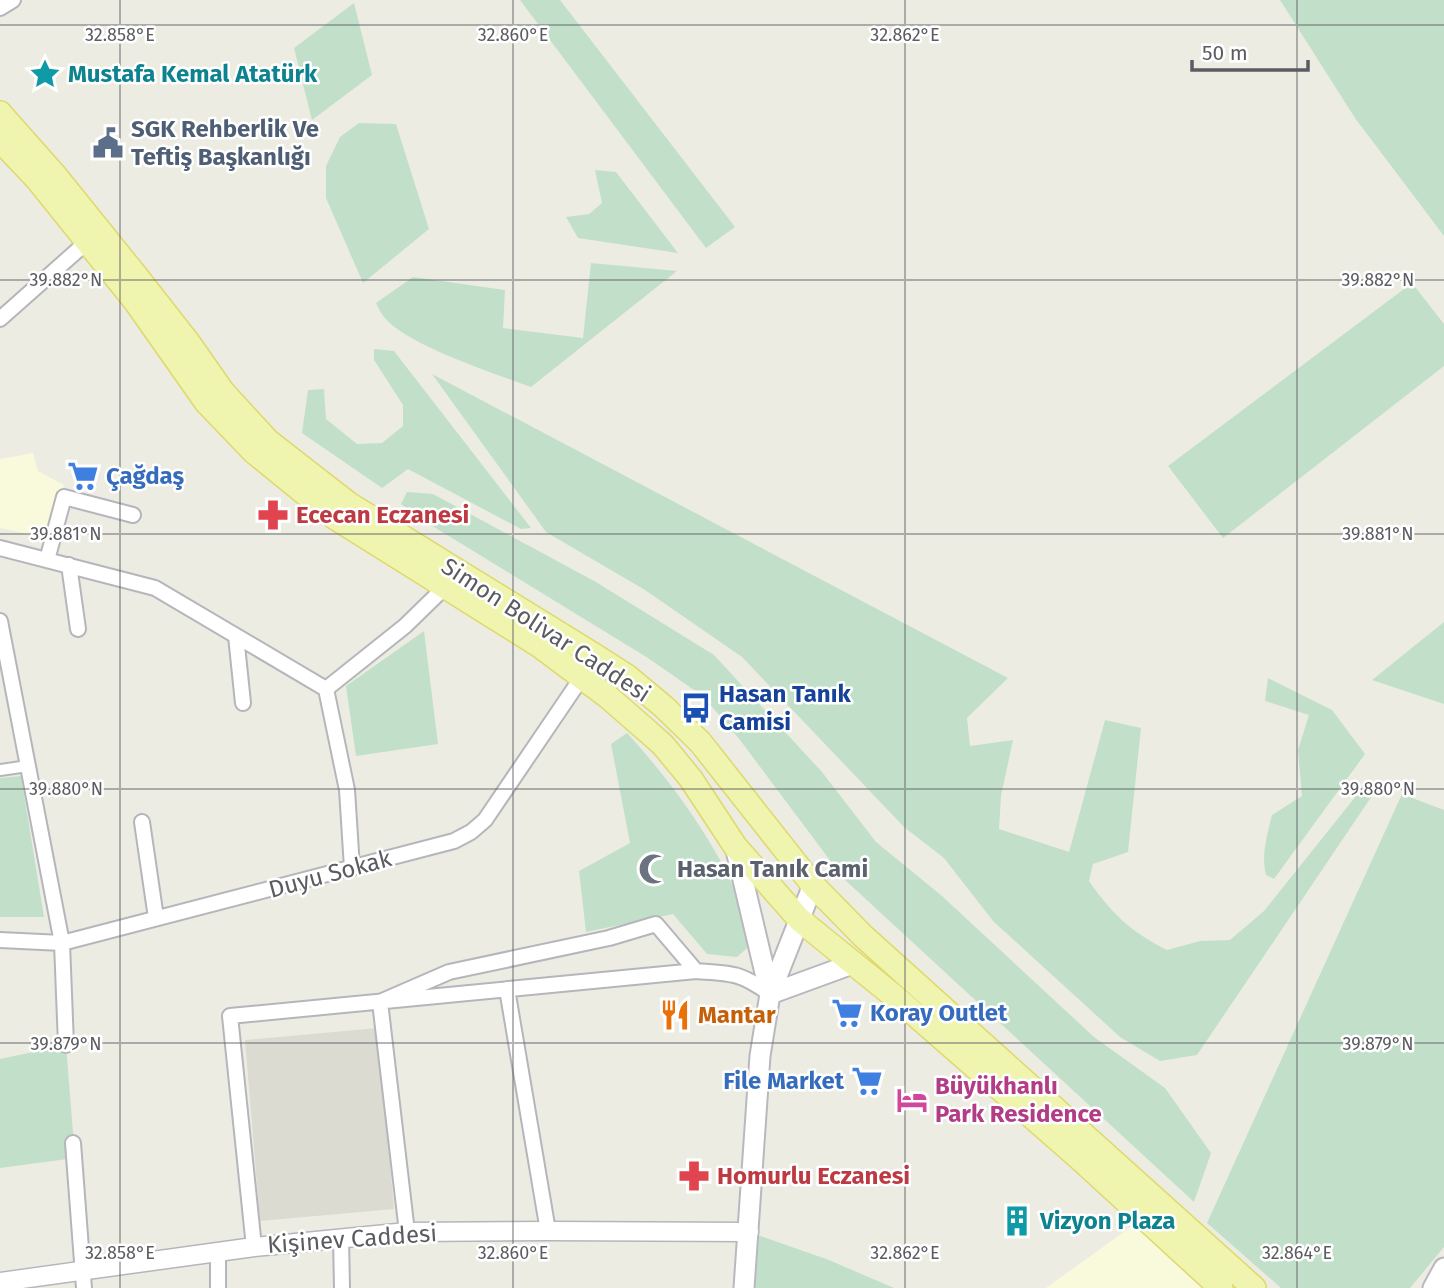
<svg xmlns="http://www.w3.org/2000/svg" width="1444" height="1288" font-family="'Fira Sans',sans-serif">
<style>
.commercial{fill:#f9f9db}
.education{fill:#dbdbd1}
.green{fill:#c2e0c9}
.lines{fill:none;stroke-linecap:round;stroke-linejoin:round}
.pedestrian-casing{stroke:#b5b6bb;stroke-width:14}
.minor-casing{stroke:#b5b6bb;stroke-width:18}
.tertiary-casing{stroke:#b5b6bb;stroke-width:21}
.secondary-casing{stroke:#b8b9bf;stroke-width:23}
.primary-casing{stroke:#dfd969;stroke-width:26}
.pedestrian{stroke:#fff;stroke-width:10}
.minor{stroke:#fff;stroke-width:14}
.tertiary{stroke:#fff;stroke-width:18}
.secondary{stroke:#fff;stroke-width:19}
.primary{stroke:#eff4af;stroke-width:23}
.ticks{fill:none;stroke:#5b5c61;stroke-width:2;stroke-opacity:0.45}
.labels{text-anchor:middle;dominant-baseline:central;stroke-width:5;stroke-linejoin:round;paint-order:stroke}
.culture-label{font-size:24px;font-weight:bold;fill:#0d838f;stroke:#fff;text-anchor:start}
.service-label{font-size:24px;font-weight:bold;fill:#4e5e75;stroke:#fff;text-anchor:start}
.shop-label{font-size:24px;font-weight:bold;fill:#366cbe;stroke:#fff;text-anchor:start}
.health-label{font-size:24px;font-weight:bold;fill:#be3a42;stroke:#fff;text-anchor:start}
.street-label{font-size:24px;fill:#5b5c61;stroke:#fff}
.transit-label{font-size:24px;font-weight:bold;fill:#164399;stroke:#fff;text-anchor:start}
.worship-label{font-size:24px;font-weight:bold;fill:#5b616d;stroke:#fff;text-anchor:start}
.food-label{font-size:24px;font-weight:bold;fill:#c56008;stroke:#fff;text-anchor:start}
.hotel-label{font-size:24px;font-weight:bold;fill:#b23c85;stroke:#fff;text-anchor:start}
.ticks-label{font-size:18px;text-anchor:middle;fill:#5b5c61;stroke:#fff;stroke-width:5;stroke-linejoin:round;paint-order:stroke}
</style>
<rect width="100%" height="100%" fill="#ecece3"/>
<path class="commercial" d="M33,453l5,18 26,14 -17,53 -47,-10v-69z
M1153,1211l86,77h-193z"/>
<path class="education" d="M378,1028l16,181 -134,12 -15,-181z"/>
<path class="green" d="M520,0h40l175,227 -29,21z
M1280,0h164v236l-89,-118z
M354,3l18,72 -60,45 -18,-72z
M359,123l37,1 33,105 -66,54 -37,-85v-32l14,-29z
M595,170l21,2 62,81 -100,-15 -12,-21 23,-3 13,-11z
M591,263l86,8 -146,116c-35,-13 -125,-42 -147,-70 -3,-4 -6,-9 -8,-14l37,-26 92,13 -2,38 80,10z
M1412,283l32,41v42l-221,172 -55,-72z
M374,349l20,2 137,177 -10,1 -113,-60 -26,19 -80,-55 6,-43 16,-1 2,30 31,25 25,-1 21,-17v-21l-29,-45z
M432,374l576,304 -41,40 3,28 43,-6 -12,56 -2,33 70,23 36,-132 36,8 -13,124 -35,12 -4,17c24,34 41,50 78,69l33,-9 30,-1 34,-29 104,-130h14l-185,274 -37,6 -40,-24 -127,-116 -49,-63 -40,-31 -162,-170 -97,-67 -99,-58z
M407,492l26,2 163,88 118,73 108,117 54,70 66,54 152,141 71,51 46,65 -17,49 -350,-323 -104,-139 -36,-43 -56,-39 -227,-139 -20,-15z
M1444,622v82l-72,-24z
M424,631l14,113 -82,12 -10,-70z
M1268,678l64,32 33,44 -91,125 -8,-4c-5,-20 1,-40 6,-60l30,-19 -4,-46 11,-35 -44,-14z
M627,733c42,45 100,123 117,183 2,10 2,22 3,32l-10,9 -30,-3 -34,-40 -87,18 -7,-61 51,-28 -19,-99z
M21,776l23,141h-44v-139z
M1402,794l42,16v437l-34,41h-129l-74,-65z
M66,1045l9,113 -75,10v-109z
M749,1232l80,28 65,28h-150z"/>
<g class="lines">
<g class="pedestrian-casing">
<path id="pedestrian" d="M0,770l28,-4"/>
</g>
<g class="minor-casing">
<path id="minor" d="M0,8l13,-8
M0,319l88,-78
M0,548l155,40 171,101 79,-63 39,-38
M47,560l17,-63 69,18
M69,565l9,64
M0,621l62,322 4,102
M236,636l7,67
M326,689l21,101 5,78
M142,822l14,96
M0,940l62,3 392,-102 17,-9 14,-12 97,-143
M507,989l41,242
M73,1143l11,145
M407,1232l-27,-230 69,-30 160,-34 47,-14 40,47
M341,1238l1,50
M254,1247l-24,-231 466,-45c36,2 45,2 74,23
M218,1288v-36"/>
</g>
<g class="tertiary-casing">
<path id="tertiary" d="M0,1282l254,-35 153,-15 141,-1 201,1"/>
</g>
<g class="secondary-casing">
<path id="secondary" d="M735,846l35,148
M770,994l85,-31
M744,1288l16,-232 10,-62 43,-109
M1433,1288l11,-20"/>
</g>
<g class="primary-casing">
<path id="primary" d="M0,113l54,61 83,103 51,65 35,50 45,49 81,63 245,151 34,22 36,30 36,35 113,143 50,51 391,352
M0,140l37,39 98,122 71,101 48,50 80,65 206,129 67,50 38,33 18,16 28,34 44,67 65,74 95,77 183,160 143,131"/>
</g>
<use href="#pedestrian" class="pedestrian"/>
<use href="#minor" class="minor"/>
<use href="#tertiary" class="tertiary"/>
<use href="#secondary" class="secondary"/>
<use href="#primary" class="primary"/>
</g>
<path class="ticks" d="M120,0v1288M513,0v1288M905,0v1288M1297,0v1288M0,25h1444M0,280h1444M0,534h1444M0,789h1444M0,1043h1444"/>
<defs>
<g id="sight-bare" transform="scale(2.415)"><path d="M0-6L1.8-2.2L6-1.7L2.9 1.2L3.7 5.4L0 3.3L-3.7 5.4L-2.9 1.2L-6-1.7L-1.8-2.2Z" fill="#0f9aa8" stroke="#fff" stroke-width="2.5" paint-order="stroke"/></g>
<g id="civic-bare" transform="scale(2.415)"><path d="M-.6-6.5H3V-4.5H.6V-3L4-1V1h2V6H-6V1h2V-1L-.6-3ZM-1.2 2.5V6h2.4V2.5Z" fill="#5c6f8a" stroke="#fff" stroke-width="2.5" paint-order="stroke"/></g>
<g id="supermarket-bare" transform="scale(2.415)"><path d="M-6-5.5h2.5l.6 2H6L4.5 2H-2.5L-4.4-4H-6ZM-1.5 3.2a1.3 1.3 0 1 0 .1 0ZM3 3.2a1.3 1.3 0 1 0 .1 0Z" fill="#3f7fe0" stroke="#fff" stroke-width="2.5" paint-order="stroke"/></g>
<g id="pharmacy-bare" transform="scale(2.415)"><path d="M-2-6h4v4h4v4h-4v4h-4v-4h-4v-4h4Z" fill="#e0444e" stroke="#fff" stroke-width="2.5" paint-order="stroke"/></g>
<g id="bus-bare" transform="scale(2.415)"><path d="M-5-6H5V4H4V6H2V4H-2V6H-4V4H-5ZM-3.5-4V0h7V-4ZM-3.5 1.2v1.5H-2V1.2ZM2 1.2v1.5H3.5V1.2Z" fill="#1a4fb4" stroke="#fff" stroke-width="2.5" paint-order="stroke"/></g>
<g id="mosque-bare" transform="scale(2.415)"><path d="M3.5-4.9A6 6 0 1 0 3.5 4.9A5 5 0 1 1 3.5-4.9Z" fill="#6b7280" stroke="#fff" stroke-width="2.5" paint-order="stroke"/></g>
<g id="restaurant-bare" transform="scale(2.415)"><path d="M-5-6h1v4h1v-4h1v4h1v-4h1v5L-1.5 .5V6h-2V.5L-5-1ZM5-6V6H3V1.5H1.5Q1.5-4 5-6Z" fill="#e8710a" stroke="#fff" stroke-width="2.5" paint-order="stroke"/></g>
<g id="hotel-bare" transform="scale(2.415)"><path d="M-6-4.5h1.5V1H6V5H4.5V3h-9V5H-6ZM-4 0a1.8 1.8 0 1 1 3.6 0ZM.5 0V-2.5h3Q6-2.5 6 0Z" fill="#d1479c" stroke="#fff" stroke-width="2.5" paint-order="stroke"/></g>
<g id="building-bare" transform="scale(2.415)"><path d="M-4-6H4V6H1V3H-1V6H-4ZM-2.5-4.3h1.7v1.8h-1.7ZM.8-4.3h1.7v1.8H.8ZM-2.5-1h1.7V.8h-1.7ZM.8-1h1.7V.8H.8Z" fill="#0f9aa8" stroke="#fff" stroke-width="2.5" paint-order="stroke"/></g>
</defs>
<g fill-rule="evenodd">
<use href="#sight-bare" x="45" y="74"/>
<use href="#civic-bare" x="108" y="143"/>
<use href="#supermarket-bare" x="83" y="476"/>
<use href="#pharmacy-bare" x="273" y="515"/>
<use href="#bus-bare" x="696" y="708"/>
<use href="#mosque-bare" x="654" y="869"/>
<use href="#supermarket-bare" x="847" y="1013"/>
<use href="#restaurant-bare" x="675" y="1015"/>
<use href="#supermarket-bare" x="867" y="1081"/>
<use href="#hotel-bare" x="912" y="1100"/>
<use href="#pharmacy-bare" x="694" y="1176"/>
<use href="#building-bare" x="1017" y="1221"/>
</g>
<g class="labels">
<g class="culture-label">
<text x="68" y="74">Mustafa Kemal Atatürk</text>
<text x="1040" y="1221">Vizyon Plaza</text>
</g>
<g class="service-label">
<text x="131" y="129">SGK Rehberlik Ve<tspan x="131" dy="28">Teftiş Başkanlığı</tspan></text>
</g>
<g class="shop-label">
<text x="106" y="476">Çağdaş</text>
<text x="870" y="1013">Koray Outlet</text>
<text x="844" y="1081" text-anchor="end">File Market</text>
</g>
<g class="health-label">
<text x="296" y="515">Ececan Eczanesi</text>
<text x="717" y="1176">Homurlu Eczanesi</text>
</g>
<g class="street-label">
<text transform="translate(546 630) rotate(33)">Simon Bolivar Caddesi</text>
<text transform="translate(330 874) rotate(-15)">Duyu Sokak</text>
<text transform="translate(352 1239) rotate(-4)">Kişinev Caddesi</text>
</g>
<g class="transit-label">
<text x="719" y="694">Hasan Tanık<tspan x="719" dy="28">Camisi</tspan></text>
</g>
<g class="worship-label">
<text x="677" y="869">Hasan Tanık Cami</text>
</g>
<g class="food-label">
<text x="698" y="1015">Mantar</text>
</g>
<g class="hotel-label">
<text x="935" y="1086">Büyükhanlı<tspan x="935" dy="28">Park Residence</tspan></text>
</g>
</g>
<g class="ticks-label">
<text x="120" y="41">32.858°E</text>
<text x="513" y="41">32.860°E</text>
<text x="905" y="41">32.862°E</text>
<text x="66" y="286">39.882°N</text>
<text x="1378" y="286">39.882°N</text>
<text x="66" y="540">39.881°N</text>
<text x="1378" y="540">39.881°N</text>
<text x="66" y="795">39.880°N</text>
<text x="1378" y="795">39.880°N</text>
<text x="66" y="1050">39.879°N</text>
<text x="1378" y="1050">39.879°N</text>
<text x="120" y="1259">32.858°E</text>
<text x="513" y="1259">32.860°E</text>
<text x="905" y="1259">32.862°E</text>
<text x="1297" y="1259">32.864°E</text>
</g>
<path d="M1192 60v10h116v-10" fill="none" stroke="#5b5c61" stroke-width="3.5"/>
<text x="1202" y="60" font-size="21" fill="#5b5c61" stroke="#ffffff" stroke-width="5" paint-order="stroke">50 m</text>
</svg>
